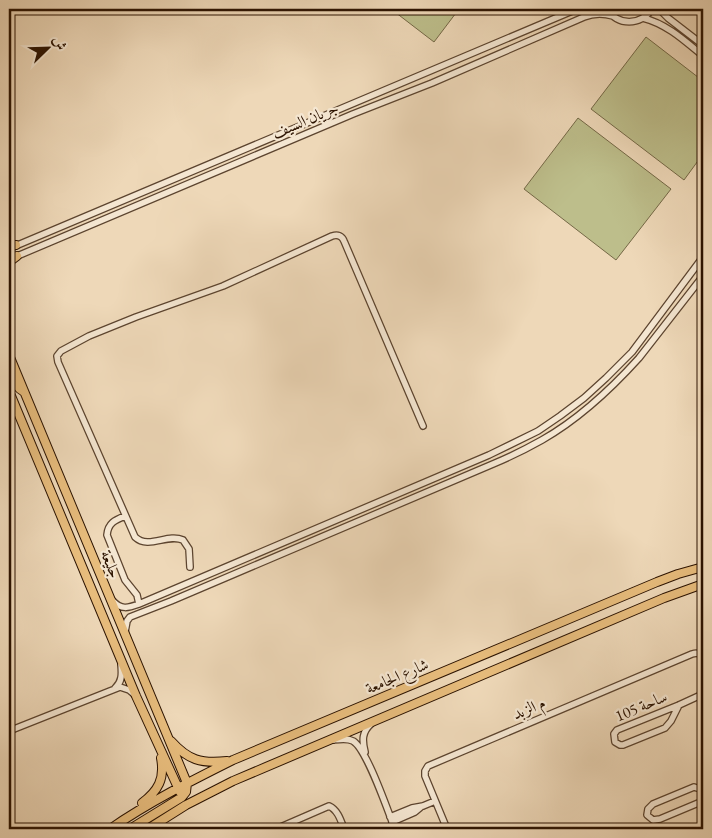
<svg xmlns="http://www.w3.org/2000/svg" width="712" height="838" font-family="'EB Garamond',Amiri,serif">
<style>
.green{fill:#bdbe8b;stroke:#746846}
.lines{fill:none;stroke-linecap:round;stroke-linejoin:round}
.minor-casing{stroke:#5c442f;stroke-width:8}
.major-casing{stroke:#2c1301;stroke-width:10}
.minor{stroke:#f4e6d1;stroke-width:5.5}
.major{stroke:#e7bc7c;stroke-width:8}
.labels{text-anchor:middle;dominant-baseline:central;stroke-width:4.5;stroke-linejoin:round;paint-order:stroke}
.street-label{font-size:16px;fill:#2c1301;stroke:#f4e6d1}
</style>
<rect width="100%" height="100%" fill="#eed8b8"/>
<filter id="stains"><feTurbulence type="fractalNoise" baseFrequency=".004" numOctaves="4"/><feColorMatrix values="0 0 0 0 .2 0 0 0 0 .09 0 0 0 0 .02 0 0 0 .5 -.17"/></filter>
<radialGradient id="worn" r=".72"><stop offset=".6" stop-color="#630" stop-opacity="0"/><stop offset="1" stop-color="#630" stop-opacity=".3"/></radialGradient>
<path class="green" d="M391,9h68l-25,33z
M646,37l57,44v73l-19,26 -93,-71z
M578,118l93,71 -55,71 -92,-71z"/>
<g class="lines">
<g class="minor-casing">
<path id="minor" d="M607,9c11,17 33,17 45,0
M659,9l9,9 35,27
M643,18c24,6 42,23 60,38
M13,247l564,-238
M15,257l338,-143 79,-31 152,-66c10,-4 19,-4 29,-1
M125,516c-10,4 -17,7 -18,19l18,45 12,15 2,9
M190,567l-1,-18 -6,-9c-16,-7 -34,10 -48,-3l-77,-175 -1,-6 4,-5 28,-15 47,-19 87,-31 109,-50c6,-2 10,0 12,5l79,185
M113,601c8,9 15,7 26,3l350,-149 49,-24 22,-15 24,-18 22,-20 26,-26 71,-95
M125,632l2,-11 3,-4 41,-16 322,-137c17,-7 33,-15 49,-24 37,-21 69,-51 97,-82l64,-82
M115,688c7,-6 7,-14 6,-23
M679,705l-8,16 -6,7 -42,17h-3l-5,-3 -1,-8 3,-4 62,-25 24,-11
M9,731l111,-44 9,3 6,5
M334,740c7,-1 13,-2 19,1 14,8 35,71 42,88
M365,752c-3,-12 -3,-20 6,-28
M703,790l-9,-3 -41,17 -5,5 -1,6 6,5 7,-1 43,-18
M390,817l22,-9 11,-2 12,-5
M392,822l23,-10 6,-5
M276,829l53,-23c9,4 12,15 15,23
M447,829l-22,-53v-5l3,-5 264,-112c6,-2 9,0 11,5"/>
</g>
<g class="major-casing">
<path id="major" d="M9,246l7,-1
M9,262l8,-6
M9,355l178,428 -1,9 -4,5 -52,32
M9,370c4,9 6,17 15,22
M9,391l127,305 44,96
M171,741c17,19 30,23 56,20
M142,803c16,-12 23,-24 19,-45
M110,829c39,-27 81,-48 123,-69l424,-178 21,-8 25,-7
M148,829l38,-24 47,-24 431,-183 39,-14"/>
</g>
<use href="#minor" class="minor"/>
<use href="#major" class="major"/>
</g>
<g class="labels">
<g class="street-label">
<text transform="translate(305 120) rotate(-23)">جريان السيف</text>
<text transform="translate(111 564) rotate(68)">جليعة</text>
<text transform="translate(397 676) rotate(-23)">شارع الجامعة</text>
<text transform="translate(641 706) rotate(-23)">ساحة 105</text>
<text transform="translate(529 708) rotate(-23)">م الزبد</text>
</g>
</g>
<rect width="712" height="838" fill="none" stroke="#eed8b8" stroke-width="30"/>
<rect x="10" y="10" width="692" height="818" fill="none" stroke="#2c1301" stroke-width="2.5"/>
<rect x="15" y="15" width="682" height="808" fill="none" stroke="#2c1301"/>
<g transform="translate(48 48) rotate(67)" stroke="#f4e6d1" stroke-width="4" paint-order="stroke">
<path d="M0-4L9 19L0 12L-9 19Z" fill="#2c1301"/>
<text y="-8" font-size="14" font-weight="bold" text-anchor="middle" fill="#2c1301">ش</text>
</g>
<rect width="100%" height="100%" filter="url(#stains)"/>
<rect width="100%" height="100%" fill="url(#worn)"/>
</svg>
